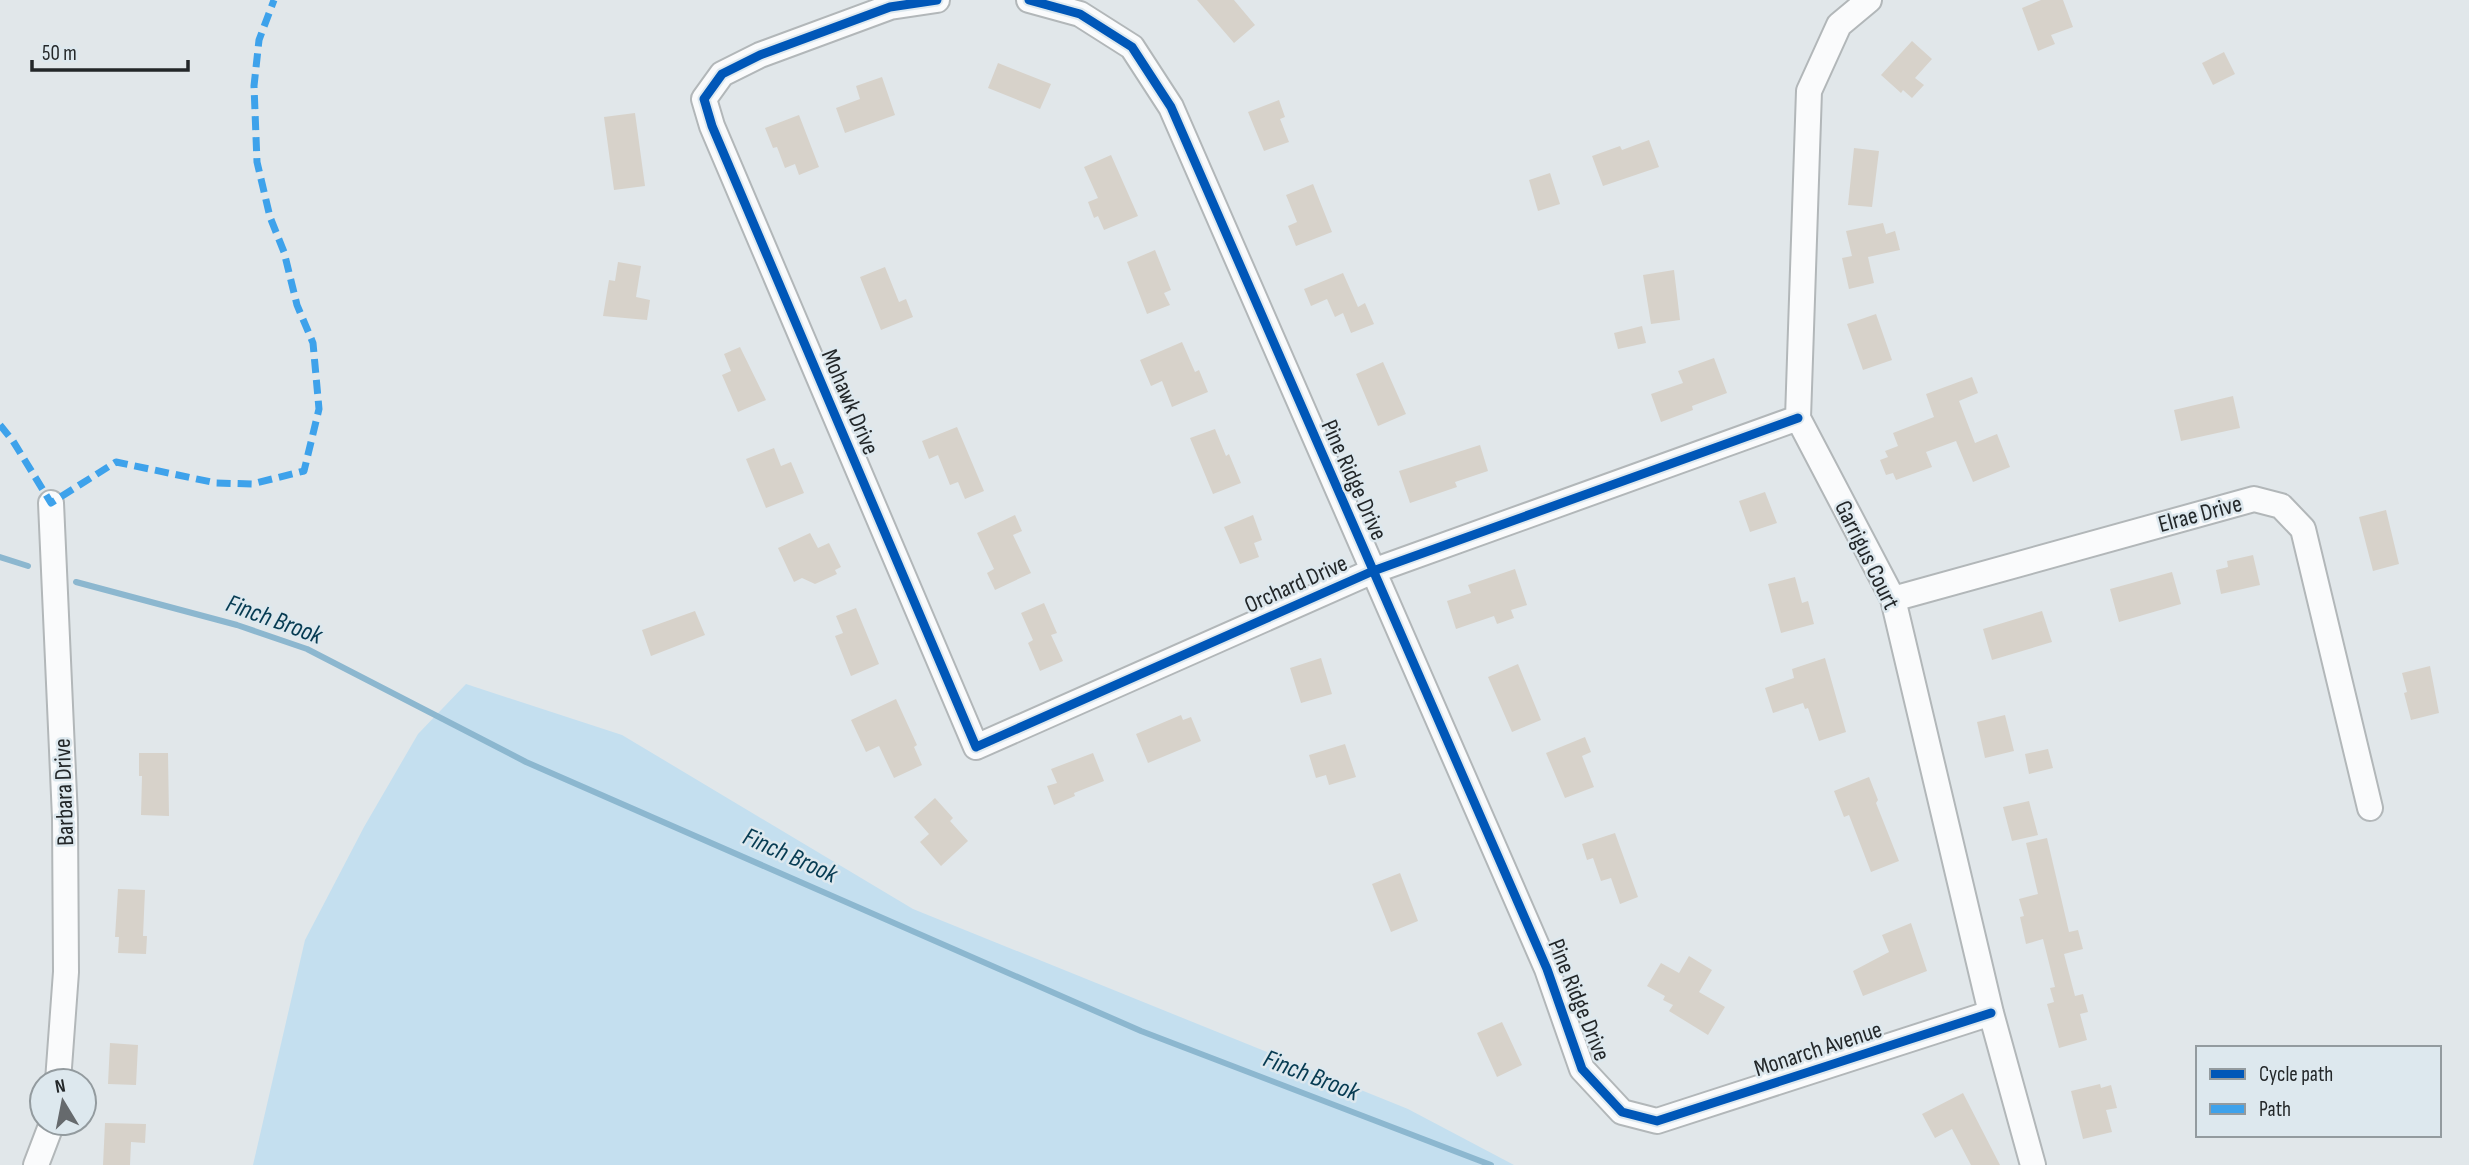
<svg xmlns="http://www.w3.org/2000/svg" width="2469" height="1165" font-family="'Sofia Sans Condensed',sans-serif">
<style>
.green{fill:#c4dfef}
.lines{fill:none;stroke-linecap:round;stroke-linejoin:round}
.stream{stroke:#8cb7cf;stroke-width:6}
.building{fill:#d7d2ca}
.minor-casing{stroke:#b2b7b9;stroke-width:28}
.minor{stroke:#fafbfc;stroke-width:24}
.quiet{stroke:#3ea2eb;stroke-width:7;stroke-dasharray:14 7;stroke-linecap:butt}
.cycleway-casing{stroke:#dde8ee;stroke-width:13}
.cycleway{stroke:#0057b8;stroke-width:9}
.labels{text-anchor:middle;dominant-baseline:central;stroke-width:5;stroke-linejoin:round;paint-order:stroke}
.street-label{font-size:24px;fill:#232729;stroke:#dde8ee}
.water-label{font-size:26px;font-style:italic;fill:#063b52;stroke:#dde8ee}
</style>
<rect width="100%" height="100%" fill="#e1e7ea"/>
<path class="green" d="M466,684l156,51 291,174 495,200 106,56h-1261l52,-225 59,-113 54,-93z"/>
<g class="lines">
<path class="stream" d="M0,557l28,9
M76,582l161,43 70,24 219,113 615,269 350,134"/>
</g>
<path class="building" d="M1197,0h37l21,25 -21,18z
M2041,0h22l10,27 -22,8 4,9 -17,7 -16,-43z
M1912,41l20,18 -17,19 9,7 -12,13 -9,-8 -2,3 -20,-18z
M2224,52l11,22 -22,11 -11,-22z
M998,63l53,21 -11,25 -52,-21z
M882,77l13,38 -50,18 -9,-25 24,-9 -4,-13z
M1279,100l6,17 -5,2 9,23 -25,9 -16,-39z
M635,113l10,73 -31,4 -10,-73z
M799,115l20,52 -20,8 -4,-11 -10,4 -8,-21 -4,1 -8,-20z
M1649,140l10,27 -56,19 -11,-30 28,-10 2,4z
M1854,148l25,3 -7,56 -24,-2z
M1111,155l27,61 -34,14 -6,-14 -4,2 -6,-16 10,-4 -14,-31z
M1550,173l10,31 -22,7 -9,-31z
M1313,184l19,48 -36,14 -8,-20 9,-4 -11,-27z
M1883,223l3,11 9,-3 5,19 -32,7 6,26 -25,6 -7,-31 10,-2 -6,-25z
M1155,250l16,40 -7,3 6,12 -23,9 -20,-52z
M618,262l23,4 -5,31 14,3 -3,20 -44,-4 6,-36 6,1z
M885,267l14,35 7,-3 7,18 -32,13 -21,-53z
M1674,270l6,50 -29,4 -8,-49z
M1343,273l15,34 7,-4 9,21 -23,9 -8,-20 -8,4 -8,-18 -16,7 -7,-17z
M1876,314l16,46 -29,10 -16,-46z
M1642,326l4,17 -28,6 -4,-16z
M1182,342l13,30 4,-2 9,22 -36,15 -10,-26 -11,5 -11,-26z
M740,347l26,53 -28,12 -16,-37 9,-4 -7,-17z
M1714,358l13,35 -35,13 1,4 -32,12 -10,-28 32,-11 -5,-12z
M1383,362l23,52 -28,12 -22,-52z
M1972,377l6,16 -19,8 16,42 22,-9 13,33 -37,15 -17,-41 -30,11 6,15 -36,13 -3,-7 -7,2 -6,-15 8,-3 -3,-6 13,-5 -5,-13 41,-16 -8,-23z
M2233,396l7,32 -59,13 -7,-31z
M957,427l27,64 -19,8 -7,-17 -8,3 -12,-30 -9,4 -7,-18z
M1215,429l11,27 3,-2 12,29 -28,11 -23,-56z
M1480,445l8,26 -33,11 2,5 -47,16 -11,-32z
M774,448l7,18 10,-4 13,31 -38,15 -20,-49z
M1765,492l12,31 -27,9 -11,-31z
M2386,510l13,54 -26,7 -14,-54z
M1015,515l7,16 -9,4 18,38 -36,17 -8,-17 7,-4 -17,-36z
M1253,515l9,25 -8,3 5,14 -19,7 -16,-37z
M810,533l8,15 11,-5 12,24 -6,3 2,4 -22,10 -13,-6 -8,4 -16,-34z
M2253,555l7,30 -39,9 -5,-24 12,-3 -1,-6z
M1515,569l12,36 -16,5 3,8 -17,6 -3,-8 -38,13 -9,-28 24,-8 -3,-8z
M2172,572l9,32 -62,18 -9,-33z
M1795,577l7,26 6,-2 6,23 -33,9 -13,-49z
M1044,603l13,30 -6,2 12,26 -23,10 -12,-28 5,-3 -12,-27z
M856,608l23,56 -28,12 -16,-40 8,-3 -7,-17z
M695,611l10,24 -54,21 -9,-26z
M2042,611l10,31 -60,18 -9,-31z
M1321,658l11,36 -31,9 -11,-35z
M1825,658l21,74 -27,9 -11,-33 -3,1 -2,-6 -30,10 -8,-25 29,-10 -2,-9z
M1518,664l23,56 -29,12 -24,-55z
M2430,666l9,47 -28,7 -7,-27 3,-1 -5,-19z
M896,699l21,46 -3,2 8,18 -28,13 -15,-32 -13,6 -15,-32z
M1181,715l2,5 8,-3 10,24 -53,22 -12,-29z
M2005,715l9,36 -29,7 -8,-36z
M1585,737l6,15 -9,4 12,31 -29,11 -19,-45z
M1345,744l11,33 -27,8 -3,-10 -10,3 -7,-23z
M2048,749l5,19 -24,6 -4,-20z
M139,753h29l1,63 -28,-1 1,-39h-3z
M1093,753l11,28 -30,12 1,3 -21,9 -7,-19 10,-3 -6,-14z
M1869,777l9,23 -2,3 23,58 -28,11 -22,-57 -5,2 -10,-26z
M935,798l18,20 -3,3 18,20 -27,25 -21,-24 9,-8 -15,-17z
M2029,801l9,34 -26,6 -9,-34z
M1615,833l23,64 -18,7 -9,-26 -10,3 -8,-23 -6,2 -5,-16z
M2047,838l22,94 9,-2 5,19 -19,5 11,42 8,-2 5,18 -8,2 7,26 -28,8 -12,-44 7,-2 -4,-14 5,-1 -12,-48 -17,5 -6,-27 4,-1 -5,-17 19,-5 -12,-51z
M1400,873l18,48 -27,11 -19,-48z
M118,889l27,1 -2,46h4l-1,18 -28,-1 1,-16h-4z
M1911,923l16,48 -64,25 -10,-25 36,-19 -7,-17z
M1689,956l23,14 -13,22 26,15 -17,28 -39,-24 4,-6 -10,-5 2,-4 -18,-10 14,-23 18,10z
M1502,1022l20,43 -25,12 -20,-44z
M110,1043l28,2 -2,40 -28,-1z
M2100,1084l1,4 10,-3 6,23 -11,2 6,22 -29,7 -12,-48z
M1963,1093l37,72h-29l-19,-36 -17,9 -13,-24z
M105,1123l41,1 -1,19 -14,-1 -1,23h-27z"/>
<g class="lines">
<g class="minor-casing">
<path id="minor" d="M937,0l-47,7 -130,48 -38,19 -18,25 8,27 264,621 397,-176 425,-153
M1029,0l51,14 52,33 39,60 376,862 35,100 40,43 35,9 334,-108
M1869,0l-30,25 -30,66 -11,327 95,181 98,414 42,152
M51,503l14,315 1,154 -8,109
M1893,599l361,-100 27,7 22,23 67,279
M36,1165l16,-42"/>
</g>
<use href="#minor" class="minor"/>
<path class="quiet" d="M0,425l13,16 38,62 65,-41 100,21 36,1 52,-13 15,-62 -6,-66 -16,-38 -13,-53 -14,-35 -13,-55 -3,-76 5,-46 15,-40"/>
<g class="cycleway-casing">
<path id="cycleway" d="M937,0l-47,7 -130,48 -38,19 -18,25 8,27 264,621 397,-176 425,-153
M1029,0l51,14 52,33 39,60 376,862 35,100 40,43 35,9 334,-108"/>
</g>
<use href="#cycleway" class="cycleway"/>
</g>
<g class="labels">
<g class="street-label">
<text transform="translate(850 402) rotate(67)">Mohawk Drive</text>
<text transform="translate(1354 480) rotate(66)">Pine Ridge Drive</text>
<text transform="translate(2200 514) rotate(-15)">Elrae Drive</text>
<text transform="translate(1867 555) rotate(64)">Garrigus Court</text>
<text transform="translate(1296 584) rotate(-24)">Orchard Drive</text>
<text transform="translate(64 792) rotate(-92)">Barbara Drive</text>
<text transform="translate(1579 1000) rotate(68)">Pine Ridge Drive</text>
<text transform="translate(1818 1049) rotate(-18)">Monarch Avenue</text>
</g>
<g class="water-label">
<text transform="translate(274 620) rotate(20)">Finch Brook</text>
<text transform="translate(790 856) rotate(24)">Finch Brook</text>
<text transform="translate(1311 1076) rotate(21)">Finch Brook</text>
</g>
</g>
<rect x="2196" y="1046" width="245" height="91" fill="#dde8ee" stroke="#939b9f" stroke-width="2"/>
<rect x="2210" y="1069" width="35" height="10" fill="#0057b8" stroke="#939b9f" stroke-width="2"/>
<text x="2259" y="1081" font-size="21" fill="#232729">Cycle path</text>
<rect x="2210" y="1104" width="35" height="10" fill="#3ea2eb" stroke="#939b9f" stroke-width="2"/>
<text x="2259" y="1116" font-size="21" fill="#232729">Path</text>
<g transform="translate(63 1102) rotate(350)"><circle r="33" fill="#dde8ee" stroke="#939b9f" stroke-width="2"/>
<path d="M0-5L12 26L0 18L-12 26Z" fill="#666a6d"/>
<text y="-10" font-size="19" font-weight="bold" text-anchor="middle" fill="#232729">N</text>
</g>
<path d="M32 60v10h156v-10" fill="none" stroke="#232729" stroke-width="3.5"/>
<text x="42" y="60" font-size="21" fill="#232729" stroke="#dde8ee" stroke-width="5" paint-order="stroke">50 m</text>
</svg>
